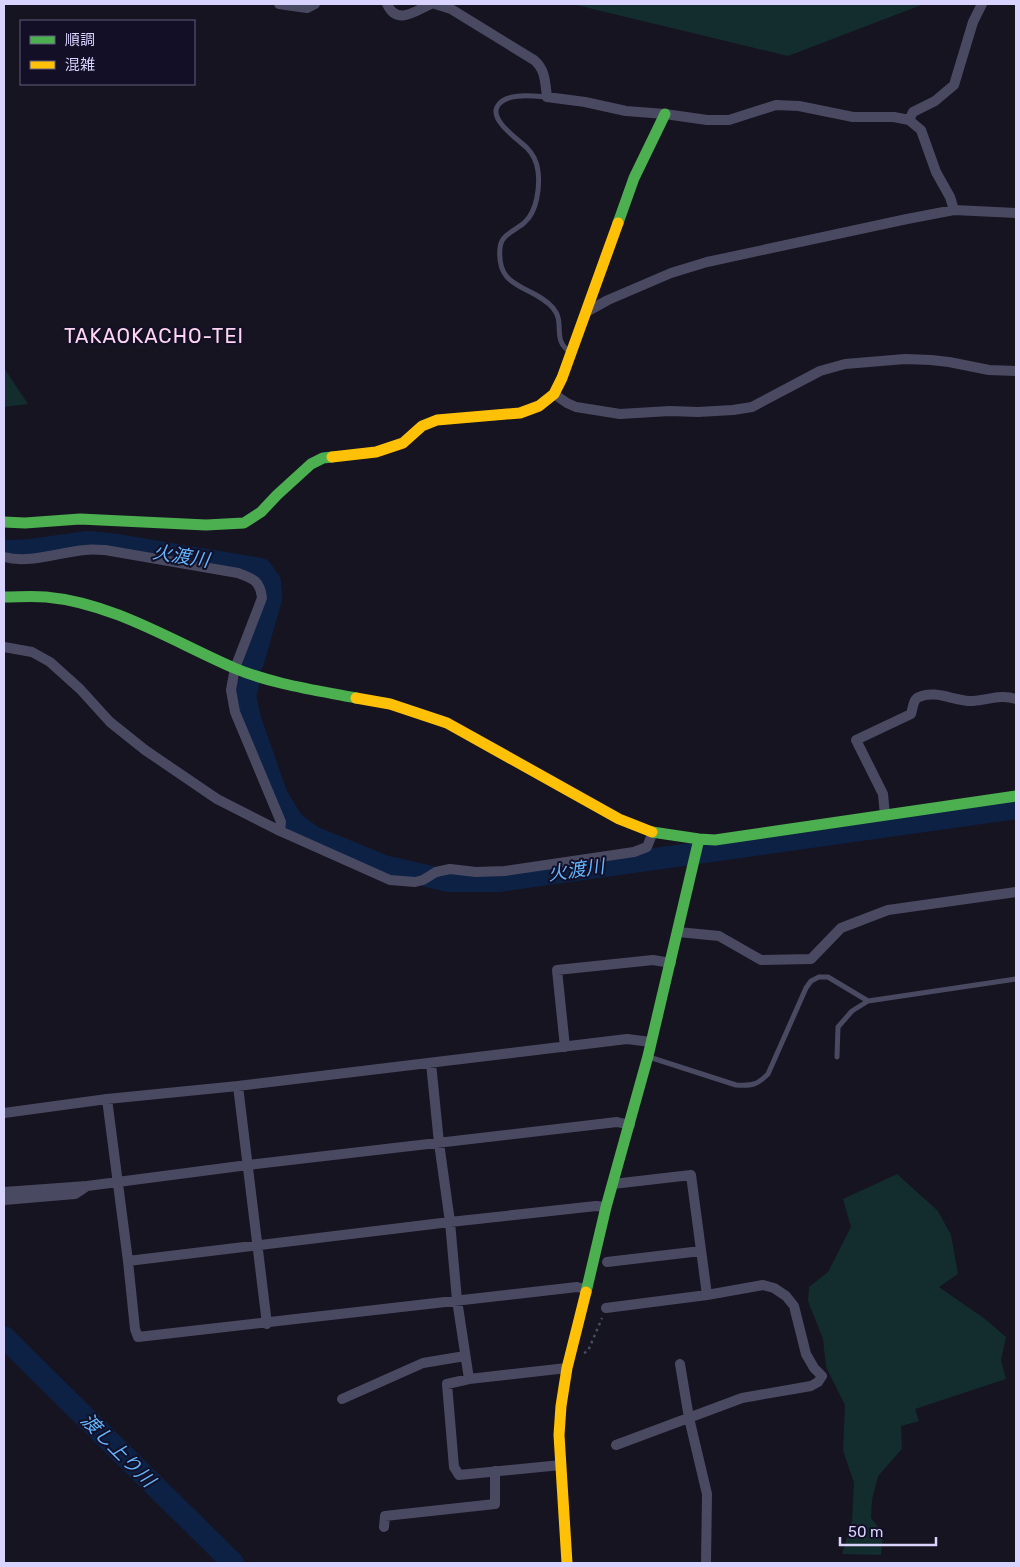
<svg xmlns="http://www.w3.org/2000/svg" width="1020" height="1567" font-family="Rubik,'Noto Sans JP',sans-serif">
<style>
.green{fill:#132c2d}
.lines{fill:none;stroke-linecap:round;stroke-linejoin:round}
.river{stroke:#0d2144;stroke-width:22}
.path{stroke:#44505f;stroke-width:2.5;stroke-dasharray:2.5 4;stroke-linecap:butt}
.lane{stroke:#4a4962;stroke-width:5}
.street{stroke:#4a4962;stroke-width:10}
.fast{stroke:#4caf50;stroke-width:11}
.slow{stroke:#ffc107;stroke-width:11}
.labels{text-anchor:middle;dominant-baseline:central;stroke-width:4;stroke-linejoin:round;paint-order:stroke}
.water-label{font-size:19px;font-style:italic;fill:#62b6ff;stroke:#130f26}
.quarter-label{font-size:20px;letter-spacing:1px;fill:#ffd6f0;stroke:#130f26}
</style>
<rect width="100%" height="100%" fill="#161421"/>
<path class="green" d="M572,4h352l-136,52z
M4,368l24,36 -24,3z
M897,1174l41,37 13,24 7,39 -19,13 46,32 21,18 -5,23 5,19 -91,30 4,12 -18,5 1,23 -24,27 -6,24 -1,18 12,15 -2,22 -39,-1 10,-33 2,-38 -11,-33 2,-45 -19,-38 -3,-28 -15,-38 1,-14 19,-15 23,-45 -8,-28z"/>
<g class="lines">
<path class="river" d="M4,550l6,1 20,-1 58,-8 30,3 143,24 9,13 1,17 -18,63
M248,685l-3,10 5,24 27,77 16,26 20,15 71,29 64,15h51l517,-73
M4,1337l229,226"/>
<path class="path" d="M584,1353l4,-2 14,-33"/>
<path class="lane" d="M547,97c-13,-1 -43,-5 -50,10 -7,14 22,33 30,41 6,6 10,15 11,23 2,16 -1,40 -13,51 -8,8 -24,12 -25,26 -4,43 32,36 53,60 13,15 -2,31 17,44
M649,1057l87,28c16,1 21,0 32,-11l38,-86 5,-7 8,-4h9l40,24 148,-22
M837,1057l1,-30 14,-16 16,-10"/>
<path class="street" d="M279,4l28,4 8,-4
M387,4c10,22 28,7 44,0
M435,4l16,5 83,51c12,10 11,23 13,37l38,5 41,9 39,3 42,6h22l47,-15 23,1 54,11h41l15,3 12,10 15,42 14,25 4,13
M909,120l4,-8 22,-11 19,-16 19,-63 9,-18
M586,312l22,-12 63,-27 36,-11 200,-43 47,-9 62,3
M554,394l13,9 9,4 44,7 50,-3 28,1 35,-2 19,-3 68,-36 25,-7 60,-5 26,1 18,2 40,8 27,1
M4,557c26,7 55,-5 81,-7 7,-1 13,0 20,0l133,23c16,6 22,8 24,25l-27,70 -4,22 4,22 46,110 -1,9
M4,647l28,5 18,10 30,27 30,33 35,28 72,49 63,32 110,49 25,2 8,-2 13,-8 14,-3 26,3 29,-1 129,-19 13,-5 6,-15
M885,815l-2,-21 -27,-54 55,-26c2,-6 2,-15 8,-17 17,-8 37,5 54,4 16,-1 27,-7 43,-2
M678,932l41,4 42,24 50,-1 30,-31 47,-18 128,-18
M565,1047l-8,-77 96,-10 18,3
M431,1063l8,80 11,79 7,78 12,79
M238,1086l29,238
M107,1099l21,162 7,68 3,8 439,-50 8,2
M4,1113l103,-14 131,-13 389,-47 24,3
M613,1184l78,-9 16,120
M4,1192l83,-6 161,-21 369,-43 13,3
M4,1200l71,-6 12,-8
M128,1261l322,-39 146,-16 10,1
M607,1262l94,-11
M606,1308l101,-13 56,-10 11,3 12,8 8,10 12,48 8,14 8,8 -4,6 -7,4 -69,12 -126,47
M680,1364l9,54 18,76 -1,69
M342,1399l81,-36 42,-7
M561,1465l-102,10 -5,-8 -7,-83 22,-5 98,-11
M384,1527l1,-11 110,-12v-33"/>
<path class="fast" d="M618,223l16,-45 31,-64
M4,522l21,1 55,-4 126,6 38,-2 17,-11 16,-17 34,-31 12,-6 9,-1
M4,597c14,0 28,-1 42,0 67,6 128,45 188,71 38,16 81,22 122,30
M652,832l47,7 16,1 301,-44
M586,1292l20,-85 42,-151 51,-217"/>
<path class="slow" d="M332,457l44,-5 27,-9 19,-17 15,-6 83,-7 19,-7 15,-12 8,-16 56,-155
M356,698l34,6 57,19 172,96 33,13
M567,1563l-8,-128 2,-29 6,-38 19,-76"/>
</g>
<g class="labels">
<g class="water-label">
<text transform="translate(181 556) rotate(9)">火渡川</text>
<text transform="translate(576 870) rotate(-8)">火渡川</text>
<text transform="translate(118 1450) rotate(45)">渡し上り川</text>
</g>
<g class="quarter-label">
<text x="154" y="336">TAKAOKACHO-TEI</text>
</g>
</g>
<rect width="1020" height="1567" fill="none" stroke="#d9d4ff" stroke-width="10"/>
<rect x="20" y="20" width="175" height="65" fill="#130f26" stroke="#625e7d"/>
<rect x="30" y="36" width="25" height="8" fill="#4caf50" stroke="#625e7d"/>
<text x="65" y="45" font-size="15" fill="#d9d4ff">順調</text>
<rect x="30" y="61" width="25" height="8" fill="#ffc107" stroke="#625e7d"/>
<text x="65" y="70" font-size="15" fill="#d9d4ff">混雑</text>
<path d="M840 1537v8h96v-8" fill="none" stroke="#d9d4ff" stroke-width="2.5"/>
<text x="848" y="1537" font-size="15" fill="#d9d4ff" stroke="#130f26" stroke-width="4" paint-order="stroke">50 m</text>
</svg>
